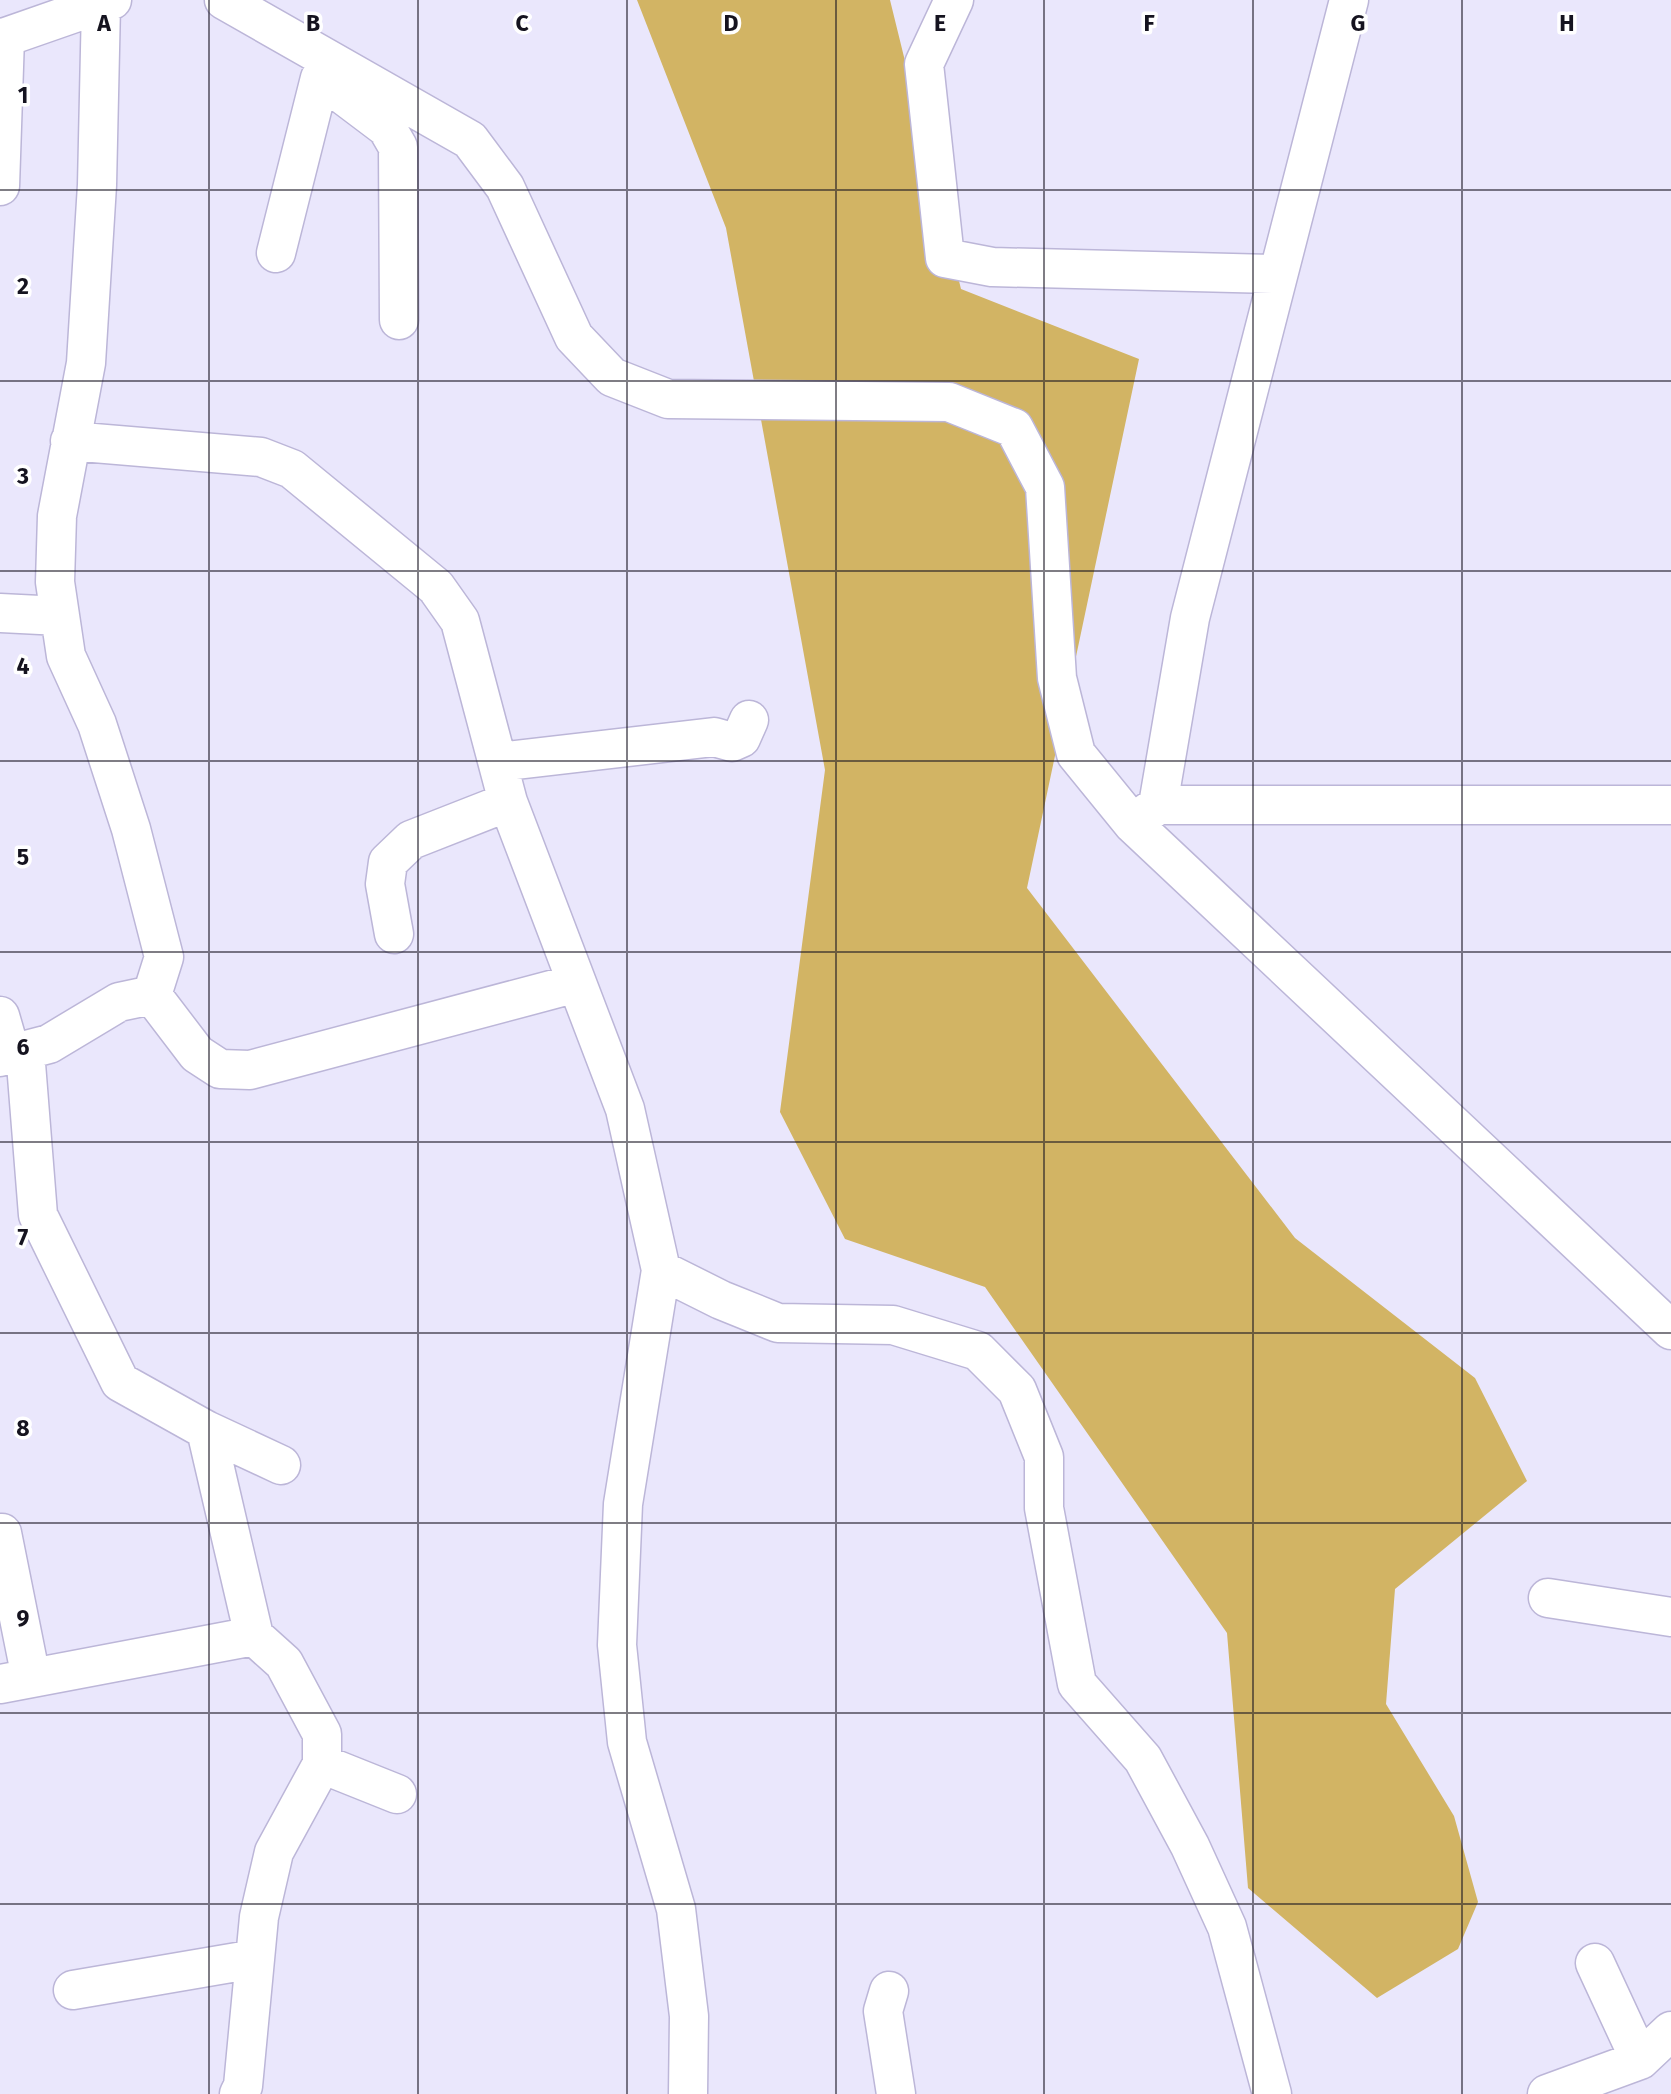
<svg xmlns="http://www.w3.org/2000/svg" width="1671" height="2094" font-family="'Fira Sans',sans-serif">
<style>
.forest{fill:#d2b464}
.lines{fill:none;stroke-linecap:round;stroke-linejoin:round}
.minor-casing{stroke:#bcb6d8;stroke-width:41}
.minor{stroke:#fff;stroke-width:38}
.grid{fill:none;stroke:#15131f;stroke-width:2;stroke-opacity:0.55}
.grid-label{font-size:23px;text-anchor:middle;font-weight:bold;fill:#15131f;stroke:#fff;stroke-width:7;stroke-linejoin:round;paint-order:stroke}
</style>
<rect width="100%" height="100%" fill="#eae7fc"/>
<path class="forest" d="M637,0h253l71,289 178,70 -112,529 268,350 180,140 52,103 -132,108 -9,115 68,112 24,86 -20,47 -81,49 -129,-110 -21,-255 -242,-346 -140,-48 -65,-127 45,-342 -99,-542z"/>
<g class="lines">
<g class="minor-casing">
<path id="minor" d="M224,0l246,140 35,47 69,150 38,40 56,22 281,3 65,26 31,59 12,191 19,76 57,70 538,506
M954,0l-30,64 21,194 47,9 284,7
M101,5l-4,180 -11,178 -29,153 -2,66 11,74 31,68 34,105 33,128 -12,38
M0,39l112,-39
M326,82l61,46 11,19 1,173
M0,186l5,-149
M276,253l44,-175
M70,441l191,16 31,12 144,118 24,34 48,181 117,307 36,161 -38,234 -6,141 10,97 49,167 13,107 -1,78
M0,613l60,3
M498,762l216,-25 18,5 9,-4 8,-18
M1158,805l32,-187 159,-618
M1137,820l21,-15h513
M394,934l-9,-50 3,-22 23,-22 97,-38
M152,995l45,59 23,15 30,1 327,-87
M0,1016l11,38
M0,1057l49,-13 70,-42 33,-7
M661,1270l60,30 57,23 115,2 85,26 39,39 27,67v51l33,176 66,75 47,87 37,81 45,167
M206,1430l75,35
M0,1533h2l29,145
M1548,1598l123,19
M0,1684l254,-48 -48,-206 -86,-48 -82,-167 -13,-164
M322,1764l75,30
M1595,1963l45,97
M73,1990l182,-31
M889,1991l-6,20 13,83
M239,2094l4,-8 16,-169 15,-65 48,-88v-30l-38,-71 -30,-27
M1547,2094l93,-34 31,-29"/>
</g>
<use href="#minor" class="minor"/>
</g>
<path class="grid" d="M209,0v2094M418,0v2094M627,0v2094M836,0v2094M1044,0v2094M1253,0v2094M1462,0v2094M0,190h1671M0,381h1671M0,571h1671M0,761h1671M0,952h1671M0,1142h1671M0,1333h1671M0,1523h1671M0,1713h1671M0,1904h1671"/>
<g class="grid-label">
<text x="104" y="31">A</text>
<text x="313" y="31">B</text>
<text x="522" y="31">C</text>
<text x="731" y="31">D</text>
<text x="940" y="31">E</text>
<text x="1149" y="31">F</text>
<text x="1358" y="31">G</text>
<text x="1567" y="31">H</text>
<text x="23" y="103">1</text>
<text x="23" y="294">2</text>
<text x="23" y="484">3</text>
<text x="23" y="674">4</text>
<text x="23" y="865">5</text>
<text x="23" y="1055">6</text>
<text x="23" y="1245">7</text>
<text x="23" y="1436">8</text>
<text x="23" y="1626">9</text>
</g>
</svg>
